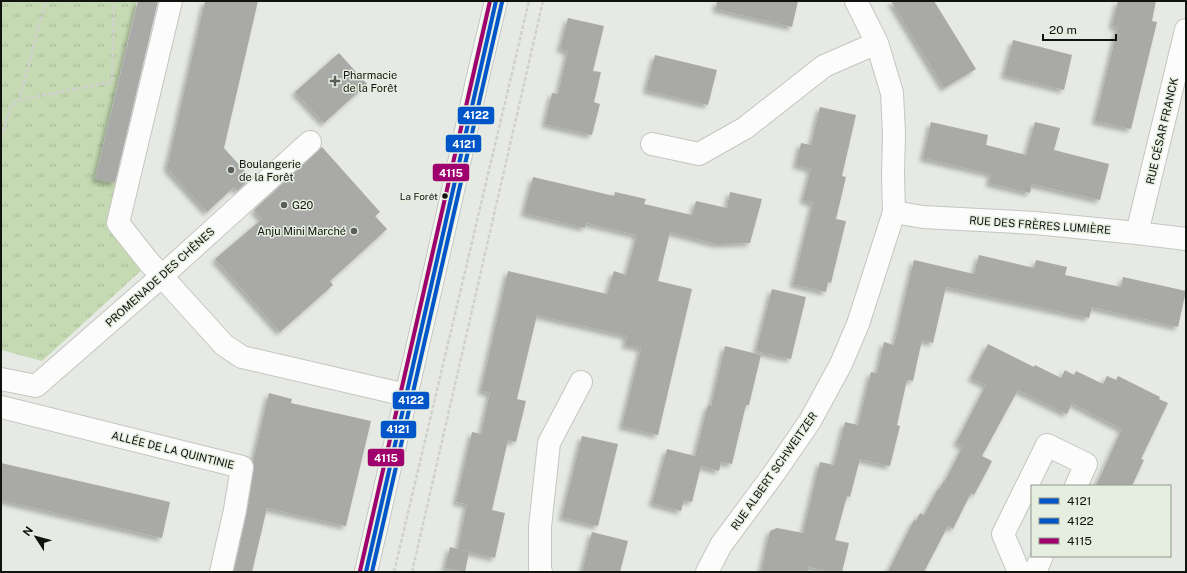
<svg xmlns="http://www.w3.org/2000/svg" width="1187" height="573" font-family="'Public Sans',sans-serif">
<style>
.park{fill:url(#park-tufts)}
.building{fill:#a9a9a8;filter:url(#shadow)}
.lines{fill:none;stroke-linecap:round;stroke-linejoin:round}
.minor-casing{stroke:#c3c6c0;stroke-width:24}
.major-casing{stroke:#c3c6c0;stroke-width:24}
.path{stroke:#d0d1cf;stroke-width:2.5;stroke-dasharray:4 2;stroke-linecap:butt}
.minor{stroke:#fbfcfb;stroke-width:22}
.major{stroke:#fbfcfb;stroke-width:22}
.bus-1-casing{stroke:#e6eee0;stroke-width:7}
.bus-2-casing{stroke:#e6eee0;stroke-width:7}
.bus-3-casing{stroke:#e6eee0;stroke-width:7}
.bus-1{stroke:#0055c8;stroke-width:4}
.bus-2{stroke:#0055c8;stroke-width:4}
.bus-3{stroke:#a0006e;stroke-width:4}
.poi-dot{fill:#5b5e59;stroke:#e6eee0;stroke-width:1.5}
.bus-dot{fill:#10130e;stroke:#e6eee0;stroke-width:1.5}
.labels{text-anchor:middle;dominant-baseline:central;stroke-width:3;stroke-linejoin:round;paint-order:stroke}
.bus-label{font-size:10px;fill:#10130e;stroke:#e6eee0;text-anchor:end}
.poi-label{font-size:11px;fill:#10130e;stroke:#e6eee0;text-anchor:start}
.street-label{font-size:11px;fill:#10130e;stroke:#e6eee0}
.line-badge{stroke:#e6eee0;stroke-width:1.5}
.badge-label{font-size:11px;text-anchor:middle;font-weight:bold;fill:#fff}
</style>
<defs>
<pattern id="park-tufts" width="24" height="20" patternUnits="userSpaceOnUse"><rect width="24" height="20" fill="#c5dab2"/><path d="M3 7l-1-3M5 7V3M7 7l1-3M15 17l-1-3M17 17v-4M19 17l1-3" fill="none" stroke="#a8ba98"/></pattern>
<filter id="shadow"><feDropShadow dx="-3.5" dy="3.5" stdDeviation="2" flood-color="#0004"/></filter>
</defs>
<rect width="100%" height="100%" fill="#e7eae4"/>
<path class="park" d="M1,1h136l-42,177 24,6 -12,41 38,42 -103,94 -41,-11z"/>
<path class="building" d="M138,1h20l-43,182 -20,-4z
M205,1h53l-34,147 27,30 -14,13 -3,-4 -27,25 -40,-44z
M717,1h81l-6,26 -76,-18z
M891,1h43l42,68 -32,19z
M1118,1h38l-4,20 5,1 -26,107 -36,-8 23,-94 -6,-1z
M568,18l36,8 -11,45 8,1 -7,30 6,2 -8,31 -47,-11 7,-31 6,1 10,-43 -8,-2z
M1013,40l59,15 -8,35 -60,-15z
M339,53l28,31 -43,39 -29,-31z
M655,55l62,15 -9,35 -62,-15z
M820,107l36,8 -14,61 4,1 -10,42 10,2 -15,62 -3,-1 -2,10 -33,-8 20,-81 -10,-3 8,-31 -15,-4 5,-22 10,2z
M931,122l57,13 -2,10 40,10 9,-33 25,6 -6,22 55,14 -9,36 -68,-16 -2,9 -41,-10 2,-9 -68,-16z
M322,147l58,65 -5,4 12,13 -57,52 3,4 -53,47 -65,-73 47,-40 -8,-9z
M533,177l81,19 1,-4 31,7 -2,5 48,11 4,-14 31,7 3,-16 32,7 -12,44 -33,1 -47,-12 -12,49 34,8 -34,146 -36,-9 19,-78 -16,-3 2,-9 -90,-21 -20,84 9,2 -10,41 -8,-2 -16,70 13,3 -10,45 -37,-9 9,-45 -11,-2 16,-70 9,2 9,-41 -9,-2 27,-120 99,23 7,-23 12,4 11,-40 -51,-12 -1,5 -61,-15z
M979,255l55,13 2,-8 31,7 -2,8 56,12 2,-10 63,14 -8,36 -86,-20 -3,11 -143,-31 -13,56 -11,-3 -9,41 -6,-1 -10,45 3,1 -10,40 -30,-7 -10,38 -3,-1 -12,44 14,3 -7,29h-11l-22,-5 -1,5h-47l9,-41 7,-3 26,5 17,-71 14,3 11,-43 13,3 13,-53 6,1 7,-31 10,3 20,-85 60,14z
M772,289l34,8 -15,62 -35,-8z
M988,344l46,23 1,-2 26,13 4,-8 9,5 2,-4 27,13 4,-8 9,4 2,-4 42,21 -1,2 9,4 -27,56 3,1 -12,26h-36l26,-57 -50,-26 -5,11 -49,-24 -36,66 10,5 -4,8 -14,26 -3,-2 -18,36 -5,-3 -24,46h-36l26,-52 2,1 4,-8 4,2 14,-26h1l5,-8h1l18,-35 -7,-3 30,-58 -15,-7z
M725,346l36,9 -12,50h-3l-14,59 -11,-2 -2,9 -18,-5 -9,36 -8,-2 -3,11 -29,-8 15,-54 28,7 13,-51 3,1z
M269,393l23,6 -1,4 80,18 -25,105 -79,-18 -15,64h-18l13,-60 7,-43 -1,-7z
M582,436l36,8 -20,82 -36,-9z
M1,463l169,39 -8,36 -161,-38z
M592,532l36,9 -8,31h-38z
M450,547l19,5 -4,20 -20,-4z"/>
<g class="lines">
<g class="minor-casing">
<path id="minor" d="M171,1l-53,222 30,38 76,84 18,12 164,38
M652,144l47,10 46,-26 79,-62 53,-23
M894,212l29,5 112,6 102,10 49,6
M1137,233l49,-203
M1,379l35,7 126,-110 148,-134
M1,407l241,60 -7,43 -14,62
M541,572l-1,-3v-42l9,-84 32,-61
M707,572l14,-27 54,-73 35,-51 31,-57 17,-40 36,-112 -1,-37 1,-41 -2,-41 -15,-50 -21,-42
M1019,572l-16,-38 44,-89 39,19 -10,22
M1035,572l7,-16"/>
</g>
<g class="major-casing">
<path id="major" d="M366,572l86,-377 25,-114 19,-80"/>
</g>
<path class="path" d="M19,100l93,-18 2,-81
M1,138l10,-31 8,-7 27,-99
M394,572l135,-571
M412,572l131,-571"/>
<use href="#minor" class="minor"/>
<use href="#major" class="major"/>
<g class="bus-1-casing">
<path id="bus-1" d="M366,572l130,-571"/>
</g>
<g class="bus-2-casing">
<path id="bus-2" d="M372,572l130,-570"/>
</g>
<g class="bus-3-casing">
<path id="bus-3" d="M360,571l130,-570"/>
</g>
<use href="#bus-1" class="bus-1"/>
<use href="#bus-2" class="bus-2"/>
<use href="#bus-3" class="bus-3"/>
</g>
<g class="poi-dot">
<path d="M333 75h4v4h4v4h-4v4h-4v-4h-4v-4h4z"/>
<circle cx="231" cy="170" r="4"/>
<circle cx="284" cy="205" r="4"/>
<circle cx="354" cy="231" r="4"/>
</g>
<circle class="bus-dot" cx="445" cy="196" r="3.5"/>
<g class="labels">
<g class="bus-label">
<text x="438" y="196">La Forêt</text>
</g>
<g class="poi-label">
<text x="343" y="75">Pharmacie<tspan x="343" dy="13">de la Forêt</tspan></text>
<text x="239" y="164">Boulangerie<tspan x="239" dy="13">de la Forêt</tspan></text>
<text x="292" y="205">G20</text>
<text x="346" y="231" text-anchor="end">Anju Mini Marché</text>
</g>
<g class="street-label">
<text transform="translate(1162 131) rotate(-77)">RUE CÉSAR FRANCK</text>
<text transform="translate(1040 225) rotate(4)">RUE DES FRÈRES LUMIÈRE</text>
<text transform="translate(160 277) rotate(-42)">PROMENADE DES CHÊNES</text>
<text transform="translate(173 450) rotate(14)">ALLÉE DE LA QUINTINIE</text>
<text transform="translate(774 471) rotate(-55)">RUE ALBERT SCHWEITZER</text>
</g>
</g>
<g class="line-badge">
<rect x="457" y="106" width="38" height="19" rx="4" fill="#0055c8"/>
<rect x="445" y="134" width="37" height="19" rx="4" fill="#0055c8"/>
<rect x="432" y="163" width="38" height="19" rx="4" fill="#a0006e"/>
<rect x="392" y="391" width="38" height="19" rx="4" fill="#0055c8"/>
<rect x="380" y="420" width="37" height="19" rx="4" fill="#0055c8"/>
<rect x="367" y="448" width="38" height="19" rx="4" fill="#a0006e"/>
</g>
<g class="badge-label">
<text x="476" y="119">4122</text>
<text x="464" y="148">4121</text>
<text x="451" y="177">4115</text>
<text x="411" y="404">4122</text>
<text x="398" y="433">4121</text>
<text x="386" y="462">4115</text>
</g>
<rect width="1187" height="573" fill="none" stroke="#10130e" stroke-width="4"/>
<rect x="1031" y="485" width="140" height="72" fill="#e6eee0" stroke="#90968c"/>
<rect x="1039" y="498" width="20" height="6" fill="#0055c8" stroke="#90968c"/>
<text x="1067" y="505" font-size="12" fill="#10130e">4121</text>
<rect x="1039" y="518" width="20" height="6" fill="#0055c8" stroke="#90968c"/>
<text x="1067" y="525" font-size="12" fill="#10130e">4122</text>
<rect x="1039" y="538" width="20" height="6" fill="#a0006e" stroke="#90968c"/>
<text x="1067" y="545" font-size="12" fill="#10130e">4115</text>
<g transform="translate(36 537) rotate(306)" stroke="#e6eee0" stroke-width="3" paint-order="stroke">
<path d="M0-3L7 15L0 10L-7 15Z" fill="#10130e"/>
<text y="-6" font-size="11" font-weight="bold" text-anchor="middle" fill="#10130e">N</text>
</g>
<path d="M1043 34v6h73v-6" fill="none" stroke="#10130e" stroke-width="2"/>
<text x="1049" y="34" font-size="12" fill="#10130e" stroke="#e6eee0" stroke-width="3" paint-order="stroke">20 m</text>
</svg>
